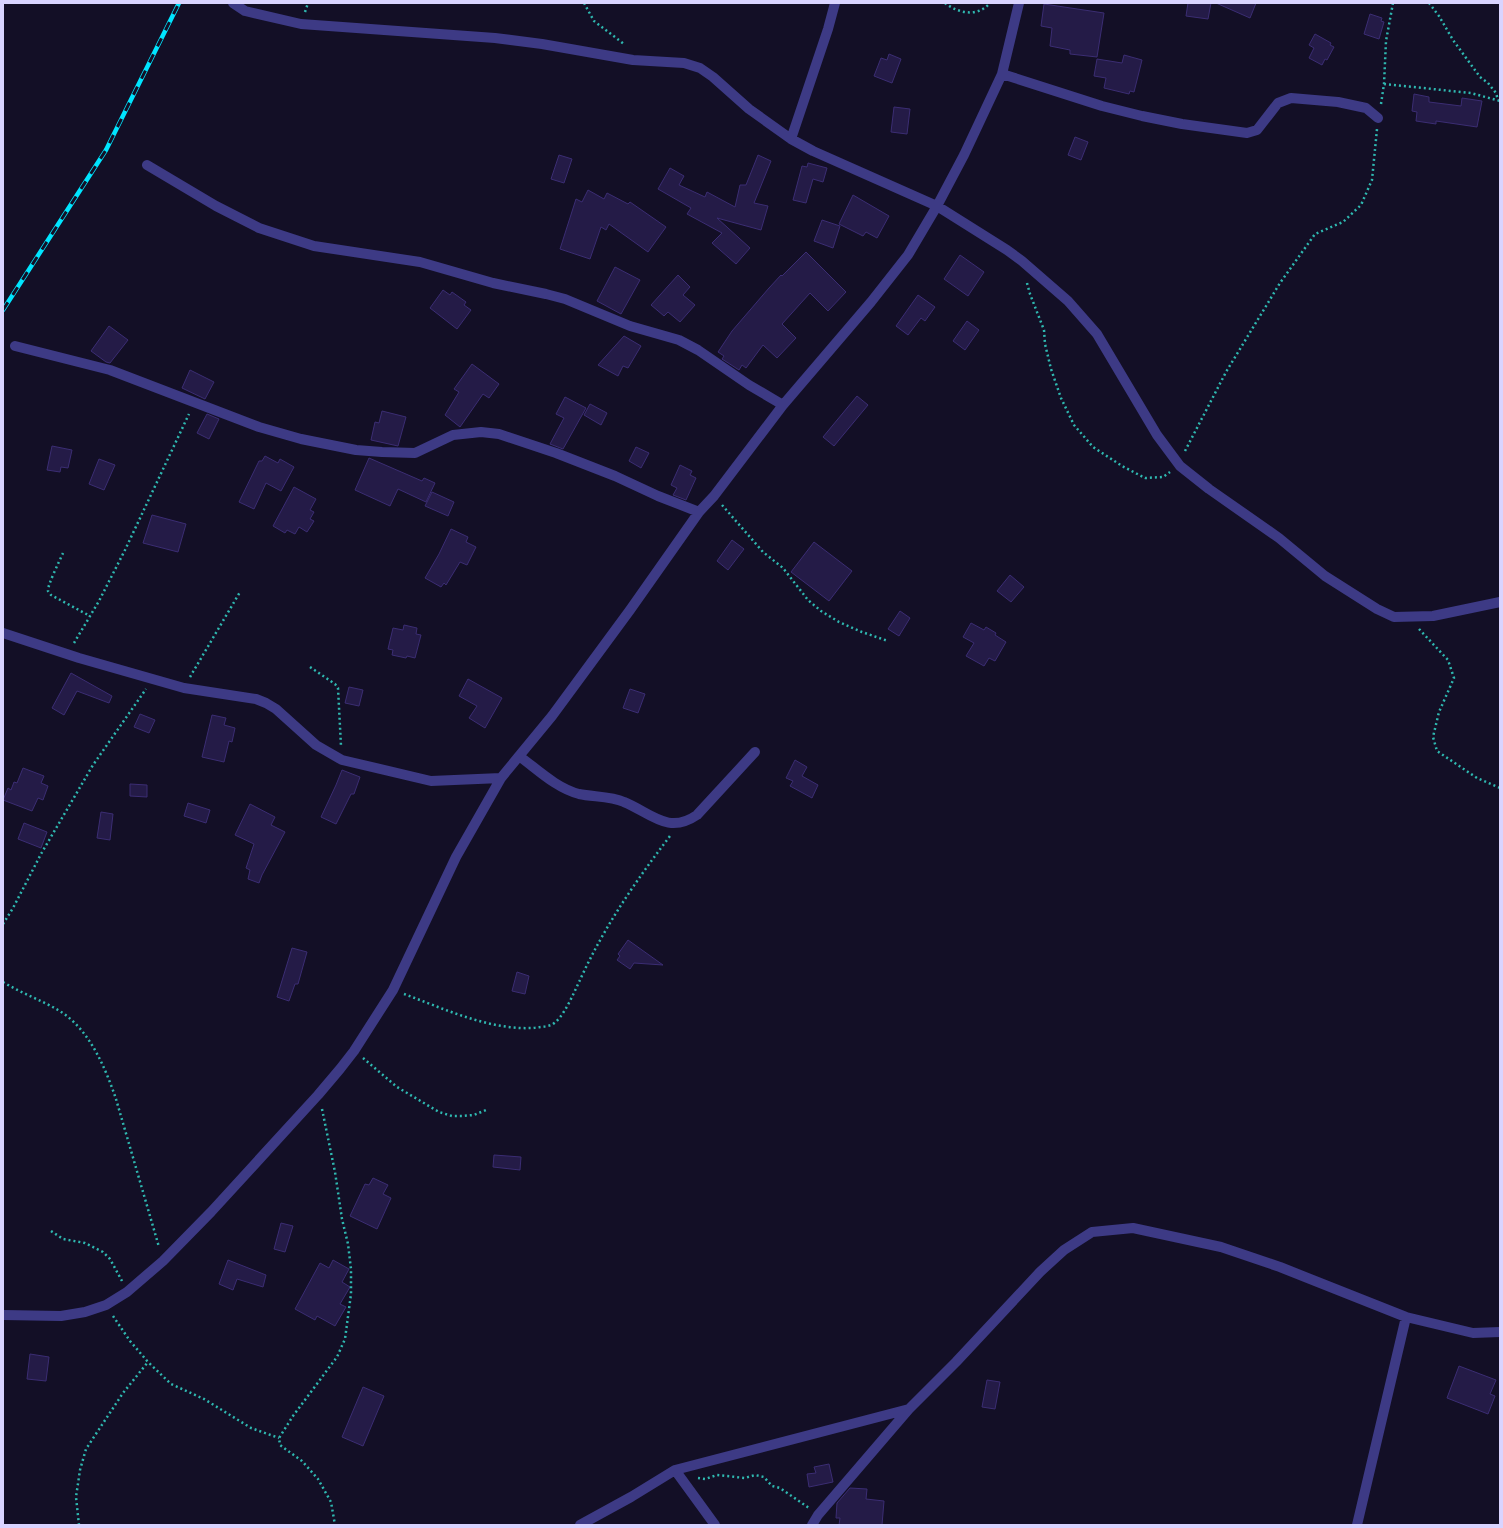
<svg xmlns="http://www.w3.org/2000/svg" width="1503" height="1528" font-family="'PT Sans',sans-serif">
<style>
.building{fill:#241b47;stroke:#3b2d73}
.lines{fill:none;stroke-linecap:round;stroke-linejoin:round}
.path{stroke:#2fb8b0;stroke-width:2.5;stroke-dasharray:2 3;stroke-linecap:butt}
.minor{stroke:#3d3a85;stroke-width:10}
.rail-casing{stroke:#00e5ff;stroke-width:4.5}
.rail{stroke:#130f26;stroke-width:3;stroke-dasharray:9;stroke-linecap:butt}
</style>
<rect width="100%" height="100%" fill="#130f26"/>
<path class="building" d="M1188,3h23l-3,16 -22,-3z
M1216,3h40l-6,15z
M1044,4l60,9 -7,44 -27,-3v-4l-20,-4 2,-18 -11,-2z
M1370,14l12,4 -1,3 3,1 -5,17 -15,-5z
M1315,34l16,9 -1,2 4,2 -7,13 -2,-1 -3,6 -13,-7 5,-10 -5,-3z
M889,54l12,5 -9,24 -18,-7 7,-18 6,2z
M1124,55l18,5 -8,32 -4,-1 -1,3 -25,-6 2,-10 -12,-2 3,-17 25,4z
M1414,94l15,3v5l32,4 1,-8 20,3 -5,26 -41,-6v3l-20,-3 1,-9 -5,-1z
M894,107l16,2 -3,25 -16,-2z
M1075,137l13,5 -7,18 -13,-5z
M559,155l13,4 -8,24 -13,-4z
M758,155l13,6 -17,42 14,3 -7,24 -44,-12 33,30 -14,16 -24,-21 10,-10 -35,-19 4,-6 -33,-19 12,-21 14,8 -5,9 26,12 2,-5 28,15 5,-22h6z
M808,163l19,5 -4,14 -10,-3 -7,24 -13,-3 9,-34 5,1z
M588,190l16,9 3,-6 21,11 2,-2 36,25 -18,25 -39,-28 -3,6 -5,-3 -11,32 -30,-10 16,-50 6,3z
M853,195l36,21 -12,22 -11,-6 -3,4 -24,-12z
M822,220l18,6 -7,22 -19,-7z
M806,252l40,40 -18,19 -18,-18 -28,31 14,14 -19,20 -14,-13 -17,23 -4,-3 -3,5 -17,-11 2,-3 -6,-4 14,-21 37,-43 12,-13 1,1z
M960,255l24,17 -16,24 -24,-17z
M615,267l25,13 -19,34 -24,-13z
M678,275l12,12 -7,8 12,10 -15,17 -12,-10 -4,4 -13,-11z
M443,290l7,5 2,-3 14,10 -2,3 7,5 -14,19 -27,-21z
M918,295l17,12 -10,14 -4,-3 -13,17 -12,-9z
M967,321l12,9 -14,20 -12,-9z
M109,326l19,14 -18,23 -4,-1 -15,-11z
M624,336l17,10 -13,22 -5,-2 -5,10 -20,-11z
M472,364l27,20 -10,14 -6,-4 -23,33 -15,-12 14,-23 -5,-3z
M190,370l24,12 -9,17 -23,-11z
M857,396l11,9 -34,41 -11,-9z
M565,397l21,11 -23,41 -13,-5 14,-26 -8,-4z
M590,404l17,9 -6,12 -17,-10z
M382,411l24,6 -8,29 -27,-6 4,-18 4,1z
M207,414l12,5 -10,20 -12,-6z
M52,446l20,4 -4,18 -7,-1 -1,5 -13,-2z
M636,447l13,6 -8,15 -12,-7z
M265,456l13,7 2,-4 14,8 -13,24 -15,-8 -12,26 -15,-7 20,-41h3z
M369,458l53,23 2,-3 11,5 -9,19 -28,-13 -8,17 -35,-16z
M99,459l16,6 -11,25 -15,-6z
M680,465l12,6 -2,4 6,3 -10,22 -13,-5 4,-7 -6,-3z
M294,487l22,12 -6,11 4,2 -4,7 4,2 -7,11 -8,-5 -4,7 -8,-4 -2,3 -12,-7z
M432,492l22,10 -6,14 -23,-10z
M152,515l34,9 -8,28 -35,-9z
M451,529l17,8 -2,5 10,5 -9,18 -7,-3 -14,23 -2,-2 -3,4 -16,-9 14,-24z
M732,540l12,9 -16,21 -11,-9z
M814,542l38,29 -23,30 -38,-29z
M1010,575l14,12 -13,15 -14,-11z
M900,611l10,7 -11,18 -11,-7z
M971,623l13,7 2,-3 10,6 -1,2 11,7 -11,19 -6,-3 -5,8 -18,-10 8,-13 -11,-6z
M404,625l13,3 -1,6 5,1 -6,23 -8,-2 -1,2 -14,-3 1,-5 -5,-1 5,-21 10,2z
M71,673l41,23 -3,7 -32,-12 -13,24 -12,-7z
M468,679l34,19 -17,30 -16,-10 8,-12 -18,-10z
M349,687l14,3 -4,16 -14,-3z
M630,689l15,5 -7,19 -15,-5z
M140,714l15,6 -6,13 -15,-6z
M212,715l14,3 -2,7 11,3 -3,14 -3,-1 -5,21 -22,-5z
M795,760l12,7 -5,9 16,9 -6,13 -22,-12 3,-5 -7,-3z
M23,768l21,8 -3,7 7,3 -5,14 -5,-2 -6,13 -29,-11 5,-12 3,2 3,-8 3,1z
M342,770l18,7 -6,17h-3l-15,30 -15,-7 15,-32z
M130,784l17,1v12l-17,-1z
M188,803l22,7 -4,13 -22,-7z
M250,804l25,13 -4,8 14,7 -23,43 -3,8 -11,-4 2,-9 -4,-2 8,-24 -19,-9z
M101,812l12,2 -3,26 -13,-2z
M24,823l23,9 -6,16 -23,-9z
M628,940l35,25 -29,-2 -4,6 -13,-9 3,-4 -2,-2z
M292,948l15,4 -9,32h-3l-6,17 -12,-4z
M517,972l12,4 -4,18 -13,-3z
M494,1155l27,2 -1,13 -27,-3z
M373,1178l15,7 -5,9 8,4 -14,31 -27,-13 15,-32 4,1z
M281,1223l12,3 -8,26 -11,-3z
M228,1260l38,15 -3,12 -26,-8 -4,11 -14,-6z
M333,1260l16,9 -7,13 8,5 -10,17 6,3 -11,19 -18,-10 -2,4 -20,-11 25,-46 9,5z
M30,1354l19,3 -3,24 -19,-2z
M1459,1366l37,14 -6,14 5,2 -7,18 -41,-16z
M987,1380l13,2 -5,27 -13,-2z
M363,1387l21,9 -21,50 -21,-9z
M829,1464l4,18 -24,5 -2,-13 9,-1 -2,-6z
M850,1488l17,1 -1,10 18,2 -2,24h-43l1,-7h-4l1,-15z"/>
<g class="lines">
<path class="path" d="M584,3l10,18 30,23
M945,3c14,11 33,14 45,0
M1429,3l10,13 14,24 27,37 8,6 8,10 2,7
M305,12l3,-9
M1384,84l87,9 29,8
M1381,104l3,-20 2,-43 7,-38
M1027,283l3,11 14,36 1,14 6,25 10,29 13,27 19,22 29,19 23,12 18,-1 7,-5
M1185,451l41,-79 54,-89 35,-49 28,-12 18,-17 11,-25 5,-51
M722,505l41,47 20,16 25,32 13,11 18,11 23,10 26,9
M63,553c-3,7 -16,33 -15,38l3,4 39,21
M1419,629l29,31 6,18 -15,34 -6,25 4,14 40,27 23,10
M74,643l25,-42 26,-51 64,-136
M310,667l25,17 3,4 3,58
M190,677l50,-85
M3,924l10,-16 28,-54 52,-89 53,-76
M3,982c18,11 38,18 55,28 31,18 47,57 58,89l43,148
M404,994c41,15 84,36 129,34 6,-1 12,-1 18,-3 12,-5 23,-33 29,-45 24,-53 55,-98 90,-144
M363,1058l34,29 42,25 13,4h10l12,-1 12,-5
M322,1109l13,63 7,47 6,25 3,25v25l-6,45 -8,18 -44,59 -14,22 1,7 4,3 18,13 16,18 13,23 4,23
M51,1231l12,8 22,4 18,9 7,7 12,22
M113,1316l17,25 18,21 23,22 33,15 47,29 28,10
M698,1478l7,1 12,-4 28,3 10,-3 9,2 8,9 8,2 29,20
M79,1525l-3,-28 4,-27 6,-21 37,-56 25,-31"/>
<path class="minor" d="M233,3l12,8 56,13 194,14 47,6 91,16 51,3 16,5 13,9 36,32 42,30 22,12 124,55 70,44 15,11 46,40 29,33 60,101 23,31 29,23 70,49 46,38 52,33 17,8 39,-1 67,-14
M1002,74l100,32 40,10 40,8 65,9 10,-3 21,-27 13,-5 47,4 28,6 12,10
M791,139l37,-110 7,-26
M147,165l69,41 43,22 55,18 106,16 73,21 53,11 19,5 65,27 49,14 19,10 51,35 34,20
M15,346l95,24 149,57 42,12 55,11 26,2 33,1 38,-18 28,-3 18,2 57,19 59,23 43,20 41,16
M3,633l76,25 105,30 72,11 10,4 10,6 40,36 26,15 89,21 70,-3
M519,756c18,13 37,32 60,38 14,3 32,2 45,8 27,11 44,33 73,13l58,-63
M3,1315l58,1 24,-4 21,-7 21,-13 36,-31 48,-49 107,-117 22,-26 14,-18 39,-61 63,-133 45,-79 51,-62 78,-106 69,-98 15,-16 69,-91 88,-103 37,-47 29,-49 27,-51 38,-81 17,-71
M675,1470l40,55
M580,1525l51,-28 44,-27 234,-61
M812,1525l6,-10 91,-106 47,-47 84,-90 24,-22 28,-18 41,-4 88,19 59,20 126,50 67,16 27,-1
M1357,1525l49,-208"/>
<g class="rail-casing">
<path id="rail" d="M3,310l103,-160 73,-147"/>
</g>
<use href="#rail" class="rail"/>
</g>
<rect width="1503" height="1528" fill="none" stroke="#d9d4ff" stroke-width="8"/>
</svg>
